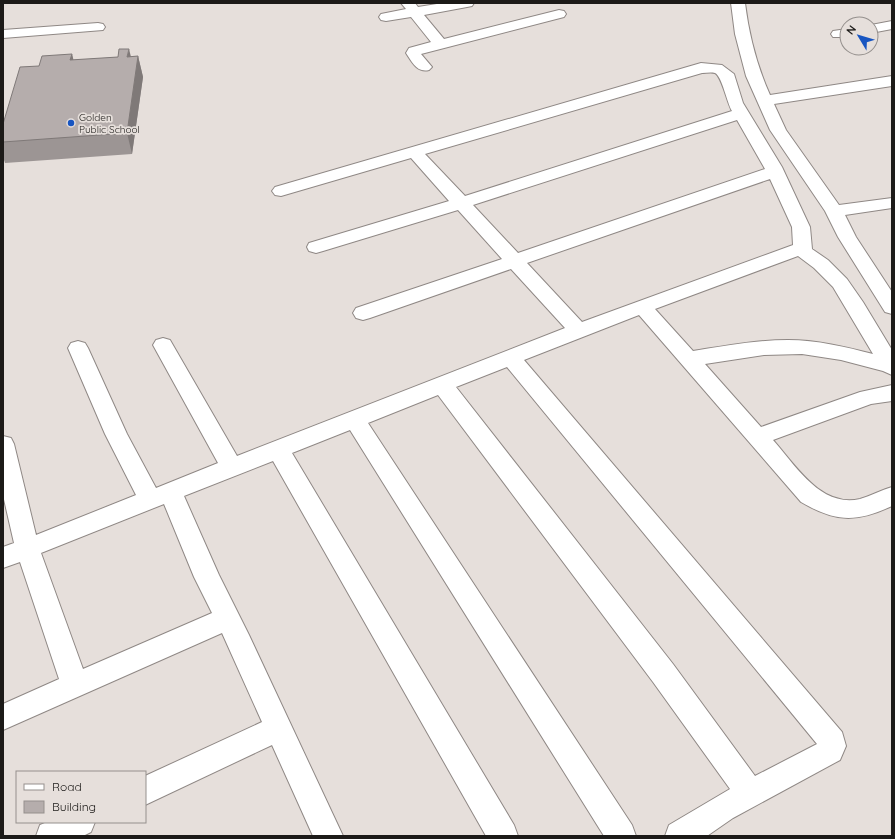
<svg xmlns="http://www.w3.org/2000/svg" width="895" height="839" font-family="Quicksand,sans-serif">
<style>
.lines{fill:none;stroke-linecap:round;stroke-linejoin:round}
.minor-casing{stroke:#8f8885;stroke-width:2}
.minor{fill:#fff;fill-rule:evenodd}
.wall{fill:#9c9594}
.shaded-wall{fill:#7f7978}
.building{fill:#b5adac;stroke:#7f7978}
.poi-dot{fill:#1855c1;stroke:#e6dfdb;stroke-width:1.5}
.labels{text-anchor:middle;dominant-baseline:central;stroke-width:3.5;stroke-linejoin:round;paint-order:stroke}
.far-poi-label{font-size:10px;fill:#1c1a18;stroke:#e6dfdb;text-anchor:start}
</style>
<rect width="100%" height="100%" fill="#e6dfdb"/>
<g class="lines">
<g class="minor-casing">
<path id="minor" d="M401,3h14l3,4 25,-4h31l-2,3 -5,1 -43,8 20,24 115,-29 5,1 2,3 -2,3 -143,37 11,13 -3,3c-12,3 -17,-8 -23,-17l3,-5 22,-6 -20,-25 -25,4 -5,-1 -2,-3 2,-3 25,-5z
M731,3h14c4,32 12,63 25,92l122,-19v10l-118,18 12,26 53,75 53,-7v10l-47,7 11,22 36,55v22l-7,-2 -47,-75 -13,-26 -55,-81 -24,-54 -11,-42z
M892,21v8l-21,4v-8z
M98,23l5,1 2,3 -2,3 -100,8v-8z
M847,29v8h-14l-2,-3 2,-3z
M701,63l21,2 12,9 9,29 39,64 28,60 2,22 16,11 19,19 16,23 29,48v25l-9,-4 -42,-11 -39,-6 -38,1 -59,9 56,63 99,-35 32,-7v16l-21,3 -98,36c23,26 48,68 87,59 11,-3 21,-9 32,-12v19c-36,17 -57,16 -91,-4l-162,-187 -115,45 318,372 4,14 -6,14 -107,58 -26,18h-42l4,-11 61,-36 -77,-107 -215,-287 -70,28 264,402 4,11h-32l-254,-406 -58,23 222,372 4,11h-32l-213,-375 -89,35 35,79 30,60 94,201h-30l-41,-91 -127,60v-29l117,-54 -40,-89 -219,97v-26l56,-25 -39,-117 -17,6v-21l11,-4 -11,-48v-59l8,2 3,6 22,91 100,-40 -31,-61 -37,-86 3,-5 7,-2 7,2 3,5 39,86 29,54 62,-25 -65,-118 3,-5 7,-2 7,2 67,116 328,-128 -54,-59 -141,49 -7,2 -7,-2 -3,-5 3,-5 146,-49 -44,-49 -135,41 -7,2 -7,-2 -2,-4 2,-4 140,-42 -38,-43 -130,38 -6,-1 -3,-4 3,-4zM702,73c4,0 9,-1 13,0 7,3 12,30 17,38l-267,85 -40,-42zM737,120l28,49 -247,84 -45,-48zM770,179l22,48 1,18 -211,77 -55,-59zM798,256l16,12 19,19 40,67c-27,-7 -56,-14 -85,-14 -32,0 -63,6 -95,11l-38,-42zM507,367l310,377 -62,32 -82,-112 -217,-277zM164,504l30,73 18,36 -129,56 -42,-116z
M47,822h48l-4,10 -8,4h-47l4,-11z"/>
</g>
<use href="#minor" class="minor"/>
</g>
<path class="wall" d="M72,54l1,6 65,-4 5,21 -11,77 -127,9 -2,-6v-33l36,-58z"/>
<path class="shaded-wall" d="M129,49l5,20 -7,-12z
M72,54l5,20 -7,-14z
M138,56l5,21 -11,77 -5,-21z"/>
<path class="building" d="M119,49h10l-2,8 11,-1 -11,77 -124,9v-18l17,-57 19,-1 3,-10 30,-2 -2,6 48,-3z"/>
<circle class="poi-dot" cx="71" cy="123" r="4"/>
<g class="labels">
<g class="far-poi-label">
<text x="79" y="117">Golden<tspan x="79" dy="12">Public School</tspan></text>
</g>
</g>
<rect width="895" height="839" fill="none" stroke="#1c1a18" stroke-width="8"/>
<rect x="16" y="771" width="130" height="52" fill="#e6dfdb" stroke="#95908d"/>
<rect x="24" y="784" width="20" height="6" fill="#ffffff" stroke="#95908d"/>
<text x="52" y="791" font-size="12" fill="#1c1a18">Road</text>
<rect x="24" y="801" width="20" height="12" fill="#b5adac" stroke="#95908d"/>
<text x="52" y="811" font-size="12" fill="#1c1a18">Building</text>
<g transform="translate(859 36) rotate(308)"><circle r="19" fill="#e6dfdb" stroke="#95908d"/>
<path d="M0-3L7 15L0 10L-7 15Z" fill="#1855c1"/>
<text y="-6" font-size="11" font-weight="bold" text-anchor="middle" fill="#1c1a18">N</text>
</g>
</svg>
